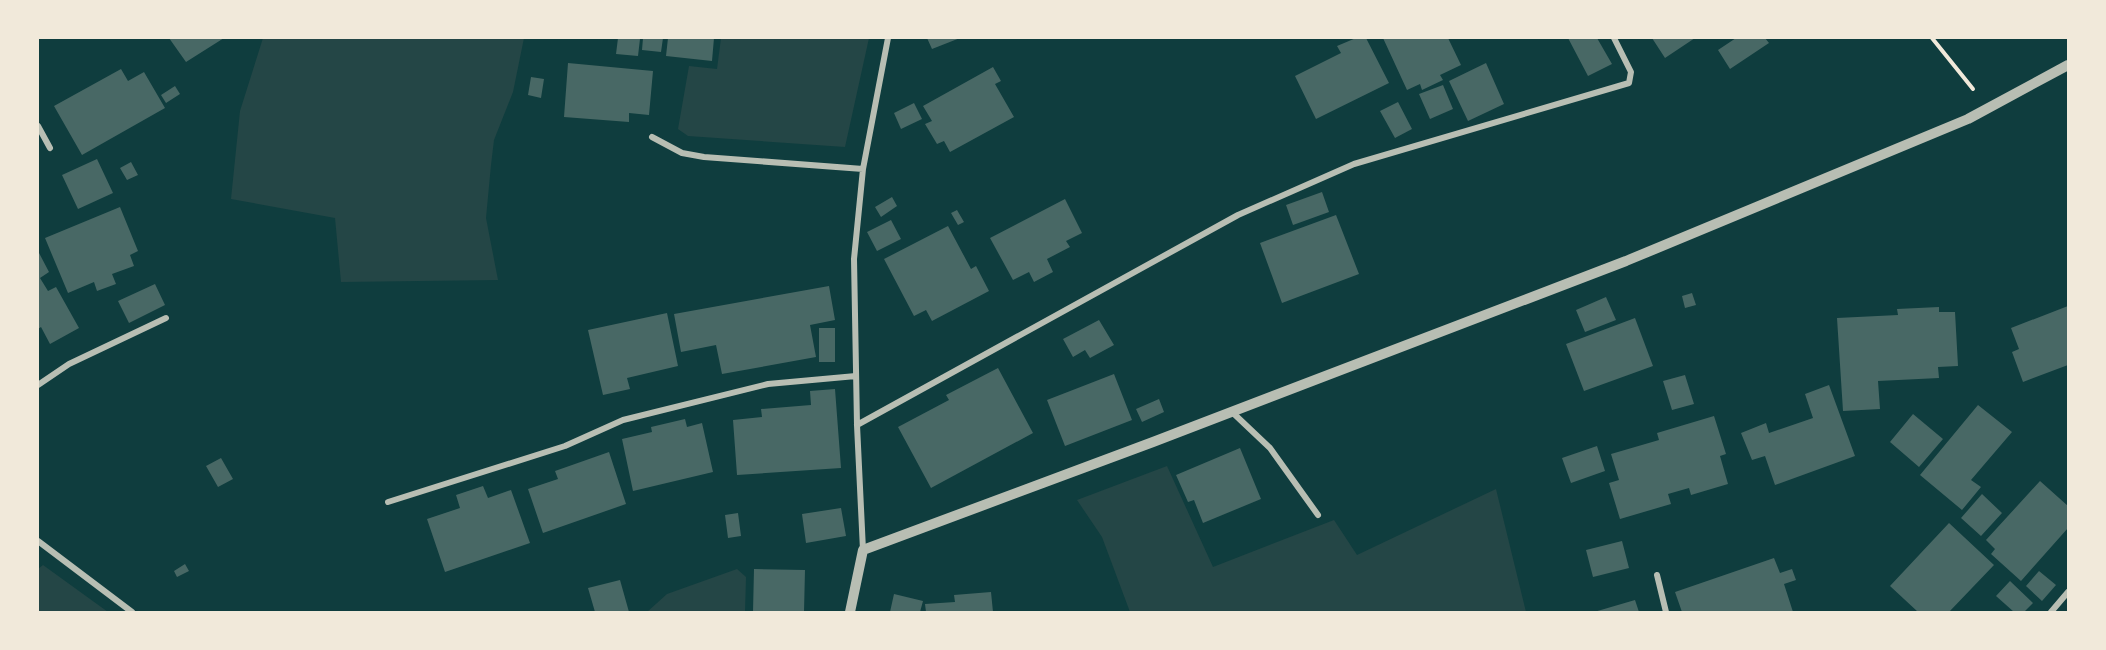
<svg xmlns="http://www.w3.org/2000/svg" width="2106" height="650" font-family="Commissioner,sans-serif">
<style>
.green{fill:#244646}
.building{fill:#486865}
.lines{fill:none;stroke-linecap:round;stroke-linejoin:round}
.path{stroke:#f1e9da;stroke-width:4}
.minor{stroke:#b8beb3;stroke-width:6}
.tertiary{stroke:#b8beb3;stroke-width:10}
</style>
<rect width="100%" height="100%" fill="#0f3d3e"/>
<path class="green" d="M263,38h261l-11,54 -19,48 -3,25 -5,53 12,62 -157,2 -6,-64 -104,-19 9,-88z
M721,38h148l-24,109 -157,-11 -10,-7 11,-63 28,3z
M1167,466l46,101 121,-47 23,35 139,-66 30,123h-396l-28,-75 -25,-37z
M43,565l65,47h-70v-43z
M737,569l9,8 -1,35h-98l20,-18z"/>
<path class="building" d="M169,38h55l-38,24z
M618,38l22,1 -2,17 -22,-2z
M643,38h20l-2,14 -19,-2z
M668,38h46l-2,23 -46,-5z
M927,38h33l-28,11z
M1356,38h10l23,45 -73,36 -21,-43 46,-23 -4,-7z
M1383,38h65l13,27 -21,10 3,5 -21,10 -2,-6 -13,6z
M1568,38h29l15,26 -24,12z
M1652,38h43l-30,20z
M1736,38h29l4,5 -39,26 -12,-19z
M568,63l85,8 -4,44 -20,-2v9l-65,-5z
M1486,63l18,41 -36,17 -19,-40z
M993,67l8,14 -6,3 19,33 -64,35 -6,-11 -7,3 -12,-20 7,-3 -9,-15z
M121,69l7,12 16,-9 21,36 -83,47 -28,-49z
M531,77l13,2 -3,19 -13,-3z
M1443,85l10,24 -23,10 -11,-25z
M175,86l5,8 -14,9 -5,-8z
M1398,102l14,27 -17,9 -15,-27z
M914,103l8,16 -21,10 -7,-16z
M97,159l16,34 -35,16 -16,-34z
M131,162l7,13 -11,5 -7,-12z
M1322,192l7,20 -36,13 -7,-20z
M892,197l5,9 -16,11 -6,-10z
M1065,199l17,34 -16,8 4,6 -23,12 6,13 -19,10 -5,-10 -16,8 -23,-42z
M120,207l18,44 -8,4 4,11 -22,8 4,10 -19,7 -3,-9 -26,11 -23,-55z
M957,210l7,12 -6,3 -7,-12z
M1336,215l23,59 -77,29 -22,-60z
M891,220l10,19 -24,12 -10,-19z
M948,226l23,43 5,-3 13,25 -57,30 -6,-11 -12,6 -30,-57z
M38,251l11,21 -9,6 8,13 8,-4 23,41 -29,16 -9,-17 -3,2z
M155,284l10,21 -36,18 -11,-22z
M829,286l6,34 -25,5 6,32 -94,17 -6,-29 -35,7 -7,-38z
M1692,293l4,12 -11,3 -3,-12z
M1606,297l10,23 -31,12 -9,-22z
M2068,306v59l-45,17 -11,-30 7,-3 -8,-21z
M1939,307v5h16l3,54 -20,1 1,11 -61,3 2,28 -37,2 -6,-93 61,-3 -1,-6z
M667,313l11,53 -51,12 3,11 -27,6 -15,-65z
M1635,318l18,48 -69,25 -18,-47z
M1099,320l15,25 -24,13 -5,-8 -12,7 -10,-18z
M819,328h16v34h-16z
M998,368l35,65 -102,55 -33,-61 51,-27 -3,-5z
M1114,374l18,46 -67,26 -18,-46z
M1685,375l9,29 -22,6 -9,-29z
M1829,385l26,71 -80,29 -10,-29 -13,4 -11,-27 25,-10 3,10 44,-15 -8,-24z
M835,389l6,79 -104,7 -4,-55 29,-3 -1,-8 50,-4 -1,-14z
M1159,399l5,13 -22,10 -6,-13z
M1978,405l34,27 -41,48 10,7 -19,23 -42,-35z
M1913,414l30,25 -24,28 -29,-25z
M1714,416l12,38 -6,2 8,28 -37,11 -2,-7 -21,6 3,10 -51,15 -11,-36 10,-3 -8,-26 48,-14 -2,-7z
M685,419l2,8 15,-4 11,49 -80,19 -11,-52 30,-7 -1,-5z
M1597,446l8,25 -34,12 -9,-25z
M1240,448l21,51 -58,24 -9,-23 -6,2 -12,-27z
M609,452l17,52 -83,29 -15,-44 30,-10 -3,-8z
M221,458l12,21 -15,8 -12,-21z
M2040,481l28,25v22l-47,53 -30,-27 4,-5 -9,-9z
M483,486l5,12 23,-8 19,53 -85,29 -18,-53 33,-11 -4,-13z
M1982,494l20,19 -21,23 -20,-18z
M841,508l5,28 -40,7 -4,-29z
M738,513l3,23 -13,2 -3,-23z
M1949,523l45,42 -45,47h-31l-28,-26z
M1622,541l7,27 -36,9 -7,-27z
M1774,558l6,15 12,-4 4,11 -12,4 9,28h-111l-7,-20z
M185,564l4,7 -12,6 -3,-6z
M754,569l51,1 -1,42h-51z
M2039,571l17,14 -14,16 -16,-15z
M620,580l9,32h-34l-7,-24z
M2010,581l23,22 -9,9h-10l-18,-16z
M991,592l2,20h-67l-1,-8 30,-2 -1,-7z
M894,594l29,7 -3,11h-30z
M1635,600l4,12h-45z"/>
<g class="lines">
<path class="path" d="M1932,38l41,51"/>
<path class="minor" d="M38,126l12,22
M652,137l30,16 22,4 159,12
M38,385l31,-21 97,-46
M1232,412l38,36 48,67
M857,425l381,-210 116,-51 275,-81 2,-11 -17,-34
M388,502l177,-56 58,-26 145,-36 88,-8
M38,541l94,71
M863,550l-6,-125 -3,-166 9,-90 25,-131
M1657,575l9,37
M2051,612l17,-20"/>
<path class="tertiary" d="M850,612l13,-62 290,-108 473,-181 342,-142 100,-54"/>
</g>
<rect width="2106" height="650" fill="none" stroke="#f1e9da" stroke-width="78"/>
</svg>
